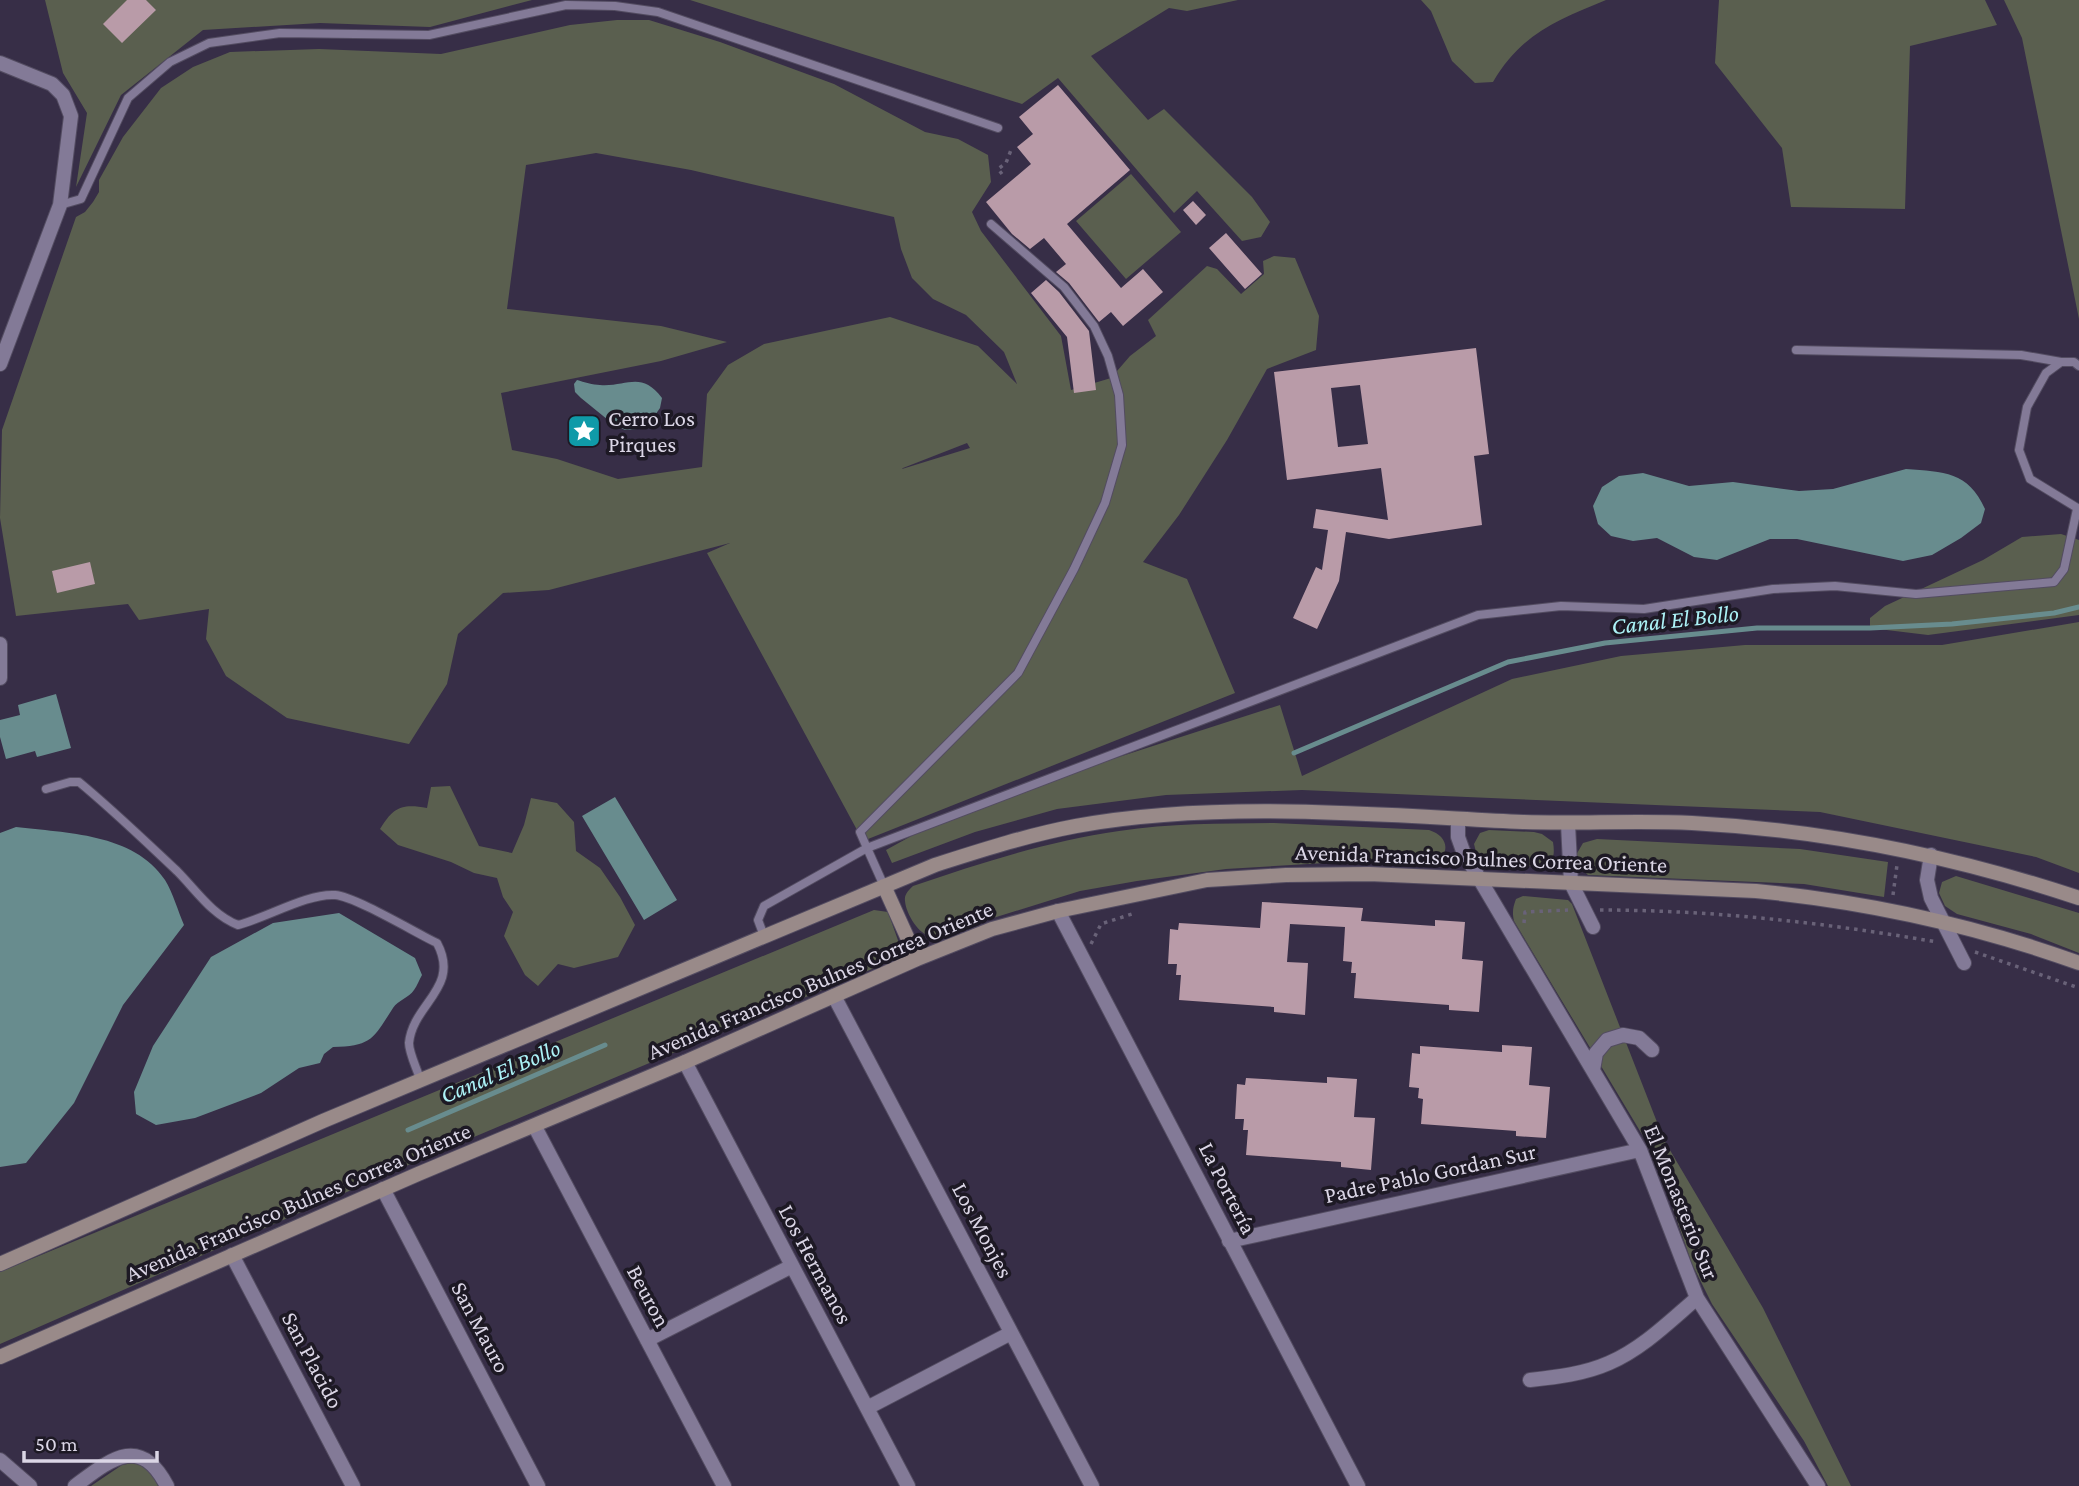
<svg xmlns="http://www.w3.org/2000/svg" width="2079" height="1486" font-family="'Crimson Pro',serif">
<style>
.green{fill:#5a5f4f;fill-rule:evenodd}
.water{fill:#688c8e}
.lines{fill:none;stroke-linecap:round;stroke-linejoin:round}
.stream{stroke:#688c8e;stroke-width:5}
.building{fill:#b99ba8;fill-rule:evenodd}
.lane-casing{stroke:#534c61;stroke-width:10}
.street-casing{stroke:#534c61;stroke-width:16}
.secondary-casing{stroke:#534c61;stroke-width:16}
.path{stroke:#696278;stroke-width:3.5;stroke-dasharray:3.5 5;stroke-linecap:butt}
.lane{stroke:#837a97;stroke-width:8}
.street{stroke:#837a97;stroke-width:14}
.secondary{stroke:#998a89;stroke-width:14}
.labels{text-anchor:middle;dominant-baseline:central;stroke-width:7;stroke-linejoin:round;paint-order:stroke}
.poi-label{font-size:23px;fill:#dbd6e6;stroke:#1d1924;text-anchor:start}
.street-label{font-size:23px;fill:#dbd6e6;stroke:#1d1924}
.water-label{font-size:24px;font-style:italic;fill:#acf2f6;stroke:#1d1924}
</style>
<rect width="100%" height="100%" fill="#372e47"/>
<path class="green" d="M45,0h487l-102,27 -110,-4 -117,7 -82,65 -45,92 11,-74 -24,-40z
M690,0h548l-51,11 -18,-3 -78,48 57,64 16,-11 88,88 18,25 -9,15 -19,4 -45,-50 -23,22 -116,-135 -36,26z
M1421,0h185c-49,20 -85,34 -113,82l-18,1 -23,-22 -21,-50z
M1719,0h266l12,25 -87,21 -5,163 -114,-2 -9,-59 -67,-85z
M2004,0h75v319l-57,-281z
M617,20h32l71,22 114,42 91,48 33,7 30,16 3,27 -19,30 9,19 80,105 10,54 40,-12 19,-22 26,-20 -8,-16 59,-54 10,3 24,25 23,-20 -1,-13 11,-5 21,2 24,58 -3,34 -49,19 -40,71 -48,75 -36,47 44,17 48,114 -372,148 -156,-288 23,-10 -181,47 -46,3 -45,41 -11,50 -38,60 -122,-26 -61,-42 -20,-37 3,-30 -70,11 -11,-16 -112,12 -16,-98 2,-88 74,-213 9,-5 8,-10 6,-10v-12l24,-43 38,-49 32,-21 37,-15 89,-3 122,5 129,-29zM596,153l95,17 203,47 7,32 11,29 21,21 33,16 38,37 13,32 -39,-38 -88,-29 -126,27 -36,21 -21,29 -5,73 -84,12 -61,-20 -45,-9 -11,-57 160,-32 66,-19 -66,-16 -154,-17 19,-144zM967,443l3,5 -68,21 1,-1z
M1131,174l50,58 -55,47 -50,-58z
M2061,534l18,6v75l-151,20 -58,-7v-10l15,-12 98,-46 39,-23z
M2079,622v251l-43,-16 -216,-45 -518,-22 -136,5 -109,14 -82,23 -83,31 -6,-13 78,-43 316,-102 22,71 210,-97 109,-23 124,-11h197z
M450,786l29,60 33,7 12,-28 7,-27 26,5 17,19 2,29 24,17 20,29 15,28 -17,32 -44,11 -16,-4 -20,22 -13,-11 -21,-39 9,-24 -10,-15 -6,-19 -23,-5 -23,-11 -53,-17 -18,-16c13,-21 21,-26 47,-21l4,-21z
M1274,823l155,7c19,6 23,23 4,34l-108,-1 -99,6 -89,12 -57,10 -148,46c-13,-2 -26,-23 -27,-36 -1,-7 4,-11 8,-15 68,-23 135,-45 206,-55 51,-8 103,-7 155,-8z
M1489,830l45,2 8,2 11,8c2,13 1,20 -11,25l-57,-4 -9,-11 -2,-8 6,-11z
M1597,839l203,10 88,13 -4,35 -80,-13 -216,-9 -9,-8 -3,-12 7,-12z
M1956,876l123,37v40l-48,-19 -74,-20 -12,-8 -6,-13 3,-11z
M1523,896l45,4 4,4 92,236 99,168 88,178h-23l-24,-45 -92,-137 -20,-40 -32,-93 -14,-30 -132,-220c-2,-9 -1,-14 2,-22z
M874,910l14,2 12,34 -2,12 -476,201 -422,185v-72z
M137,1462l14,11 7,13h-67l31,-21z"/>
<path class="water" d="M577,380c7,2 16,5 23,5 27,2 41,-15 62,13l-2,10 -7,10h-5l-10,11 -13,1 -12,-6 -32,-26 -6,-6 -1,-8z
M1906,469c38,3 62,2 79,40l-4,14 -20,15 -29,17 -29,6 -106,-22h-27l-53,21 -23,-3 -37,-19 -24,3 -22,-5 -13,-12 -5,-18 9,-19 17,-11 24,-3 46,13 44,-4 66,9 34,-2z
M56,694l15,54 -34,9 -2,-6 -29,8 -6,-22v-17l20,-5 -2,-10z
M615,797l62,103 -33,20 -62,-104z
M16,827c49,6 118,6 149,53 8,13 13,31 19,45l-61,80 -49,98 -48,60 -26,4v-334z
M339,913l76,45 7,17c-3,5 -5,11 -8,15 -5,8 -16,10 -21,18 -20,31 -21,38 -60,39l-9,7 -4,9 -21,5 -38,25 -66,25 -39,7 -20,-11 -2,-22 19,-46 58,-89 62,-34z"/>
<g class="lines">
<path class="stream" d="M1294,753l214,-91 97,-19 152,-15h113l82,-4 102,-11 25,-6
M408,1130l197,-85"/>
</g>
<path class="building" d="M127,0h19l10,10 -34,33 -19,-19z
M1058,85l72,85 -63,54 54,64 22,-19 20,23 -40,34 -12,-14 -12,10 -30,-39 -13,-11 10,-8 -22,-26 -14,11 -18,-15 -26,-32 45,-38 -14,-17 16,-13 -14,-17z
M1193,201l13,14 -10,10 -13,-15z
M1226,233l36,41 -17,15 -36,-41z
M1046,280l13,12 30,39 7,59 -22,3 -7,-56 -36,-44z
M1476,348l13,106 -15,2 8,69 -93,14 -43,-7 -7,49 -22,48 -24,-11 23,-51 6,3 6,-40 -15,-2 3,-19 72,11 -7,-52 -94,12 -13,-108zM1360,385l8,59 -30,3 -7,-59z
M90,562l5,22 -38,9 -5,-22z
M1262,902l101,6 -2,13 74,5v-6l30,2 -3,37 21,2 -4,51 -30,-2v-5l-95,-7 2,-25h-5l1,-11 -9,-1 2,-34 -55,-3 -3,38 21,1 -3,52 -31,-3v-5l-95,-7 2,-25h-5l1,-11h-9l2,-35 8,1 1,-7 81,5z
M1502,1045l30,2 -3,38 21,2 -4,51 -30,-2v-5l-95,-7 2,-25 -5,-1 1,-10 -10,-1 3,-34 8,1v-8l82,6z
M1327,1077l30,2 -3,38 21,1 -4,52 -30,-3v-5l-95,-7 2,-25h-5l1,-11h-9l2,-35 8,1 1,-7 81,5z"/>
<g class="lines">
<g class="lane-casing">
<path id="lane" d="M60,205l21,-6 47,-101 42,-36 39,-19 71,-10 149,2 137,-30 49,1 43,6 340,116
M1796,350l225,5 40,7
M2079,366l-5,-4h-13l-15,11 -19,34 -8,43 11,29 49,30
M46,789l24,-7h9c34,28 66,59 98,89 19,19 35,44 61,54 28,-7 70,-32 97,-30 19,1 81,38 102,48 24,45 -24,60 -28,100 0,10 8,26 11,36
M884,886l-17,-38 611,-233 83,-9 83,3 129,-20 62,-3 81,8 138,-12 10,-13 13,-60
M764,936l-6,-16 6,-14 103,-58 -7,-16 158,-159 56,-104 31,-66 17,-58 -3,-50 -11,-39 -14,-30 -30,-39 -73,-63"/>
</g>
<g class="street-casing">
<path id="street" d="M0,63l52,21 11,11 8,21 -11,89 -60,159
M0,644v34
M1458,819v18l5,14 177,299 57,148 121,188
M1568,824l3,59 22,44
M1931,855l-4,25 4,18 33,65
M1058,911l300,575
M834,996l258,490
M685,1062l223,424
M1593,1070l3,-17 11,-13 16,-5 16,3 13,12
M535,1127l189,359
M383,1189l155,297
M1229,1241l411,-91
M232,1255l121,231
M647,1340l145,-74
M1530,1380c27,-3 54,-6 79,-17 33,-14 61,-42 88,-65
M867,1408l144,-75
M0,1460l30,26
M75,1486c36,-27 65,-52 92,0"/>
</g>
<g class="secondary-casing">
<path id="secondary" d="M884,886l33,73
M0,1264l323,-143 612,-256c47,-15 93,-30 141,-39 143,-26 302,-11 447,-4 56,2 112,-2 169,1 133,7 261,33 387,75
M0,1357l418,-183 267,-112 232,-103 75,-30 66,-18 149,-31 79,-5 83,-1 387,17c112,11 218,34 323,72"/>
</g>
<path class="path" d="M1002,174l-4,-5 8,-6 5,-13
M1893,895l4,-30
M1600,910c114,0 226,13 337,32
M1524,923l1,-11 43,-2
M1091,944l10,-20 34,-11
M1975,952l104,36"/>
<use href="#lane" class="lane"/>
<use href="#street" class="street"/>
<use href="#secondary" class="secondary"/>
</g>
<defs>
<g id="sight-square" transform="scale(1.75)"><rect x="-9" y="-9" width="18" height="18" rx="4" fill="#0f9aa8" stroke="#1d1924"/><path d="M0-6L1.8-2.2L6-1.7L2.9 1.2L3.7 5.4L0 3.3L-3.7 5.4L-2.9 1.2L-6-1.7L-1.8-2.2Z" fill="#fff"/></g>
</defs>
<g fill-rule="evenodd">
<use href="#sight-square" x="584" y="431"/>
</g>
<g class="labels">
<g class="poi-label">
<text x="608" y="418">Cerro Los<tspan x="608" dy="26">Pirques</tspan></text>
</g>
<g class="street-label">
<text transform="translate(1481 858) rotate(2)">Avenida Francisco Bulnes Correa Oriente</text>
<text transform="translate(820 980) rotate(-23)">Avenida Francisco Bulnes Correa Oriente</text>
<text transform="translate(1430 1173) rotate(-12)">Padre Pablo Gordan Sur</text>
<text transform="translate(1228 1188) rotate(63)">La Portería</text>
<text transform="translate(298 1202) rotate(-23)">Avenida Francisco Bulnes Correa Oriente</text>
<text transform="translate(1682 1202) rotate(68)">El Monasterio Sur</text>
<text transform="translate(983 1230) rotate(62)">Los Monjes</text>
<text transform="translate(816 1264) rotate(62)">Los Hermanos</text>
<text transform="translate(649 1296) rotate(62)">Beuron</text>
<text transform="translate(481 1327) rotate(62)">San Mauro</text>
<text transform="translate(313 1360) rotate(62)">San Placido</text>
</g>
<g class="water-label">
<text transform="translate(1675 619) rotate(-6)">Canal El Bollo</text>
<text transform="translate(500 1071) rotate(-23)">Canal El Bollo</text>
</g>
</g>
<path d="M24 1451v10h133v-10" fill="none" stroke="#dbd6e6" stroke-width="3.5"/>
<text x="35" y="1451" font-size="21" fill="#dbd6e6" stroke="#1d1924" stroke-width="5" paint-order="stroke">50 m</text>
</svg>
